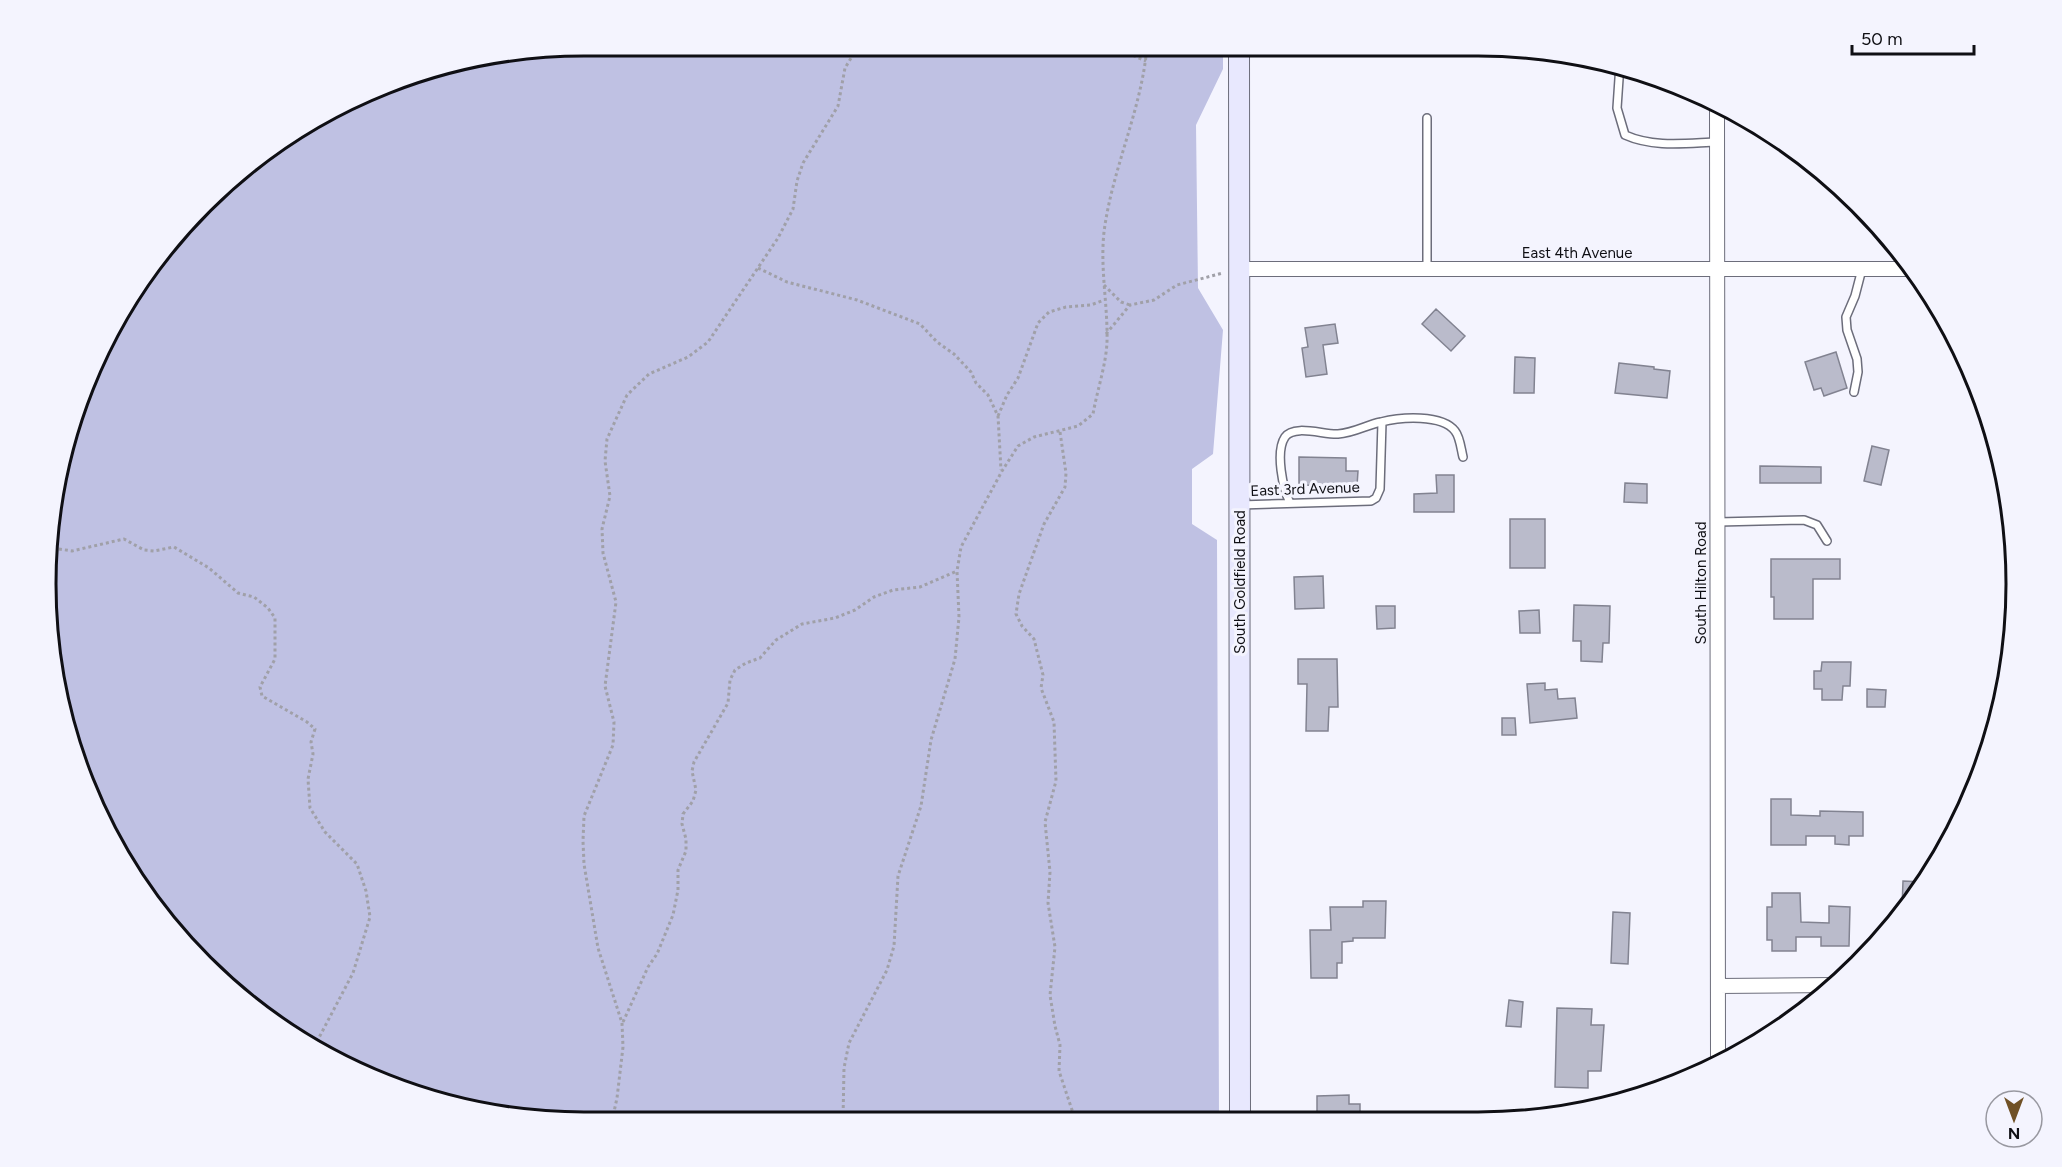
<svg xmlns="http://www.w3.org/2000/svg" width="2062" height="1167" font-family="Figtree,sans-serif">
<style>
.green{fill:#bfc1e3}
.building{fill:#babbcb;stroke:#828391;stroke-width:1.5}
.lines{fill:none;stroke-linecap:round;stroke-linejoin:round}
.service-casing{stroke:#6c6d7b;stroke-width:10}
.minor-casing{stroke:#6c6d7b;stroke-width:16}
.secondary-casing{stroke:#6c6d7b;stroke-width:22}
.path{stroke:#a0a0a8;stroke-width:3;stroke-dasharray:3 3;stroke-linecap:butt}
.service{stroke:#fff;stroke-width:7}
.minor{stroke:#fff;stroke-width:14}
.secondary{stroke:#e8e8fe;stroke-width:20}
.labels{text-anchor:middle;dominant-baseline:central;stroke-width:6;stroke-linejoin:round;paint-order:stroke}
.street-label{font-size:15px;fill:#0f0f14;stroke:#f4f4fe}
.rim{fill:none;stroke:#0f0f14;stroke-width:3}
</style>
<rect width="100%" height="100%" fill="#f4f4fe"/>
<path class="green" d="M584,45l639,1v23l-27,56 2,163 25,42 -10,124 -21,15v55l25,16 2,579 -670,2 -138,-27 -97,-44 -136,-112 -92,-149 -40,-171 17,-174 73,-160 120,-128 155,-83z"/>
<path class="building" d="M1436,309l29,27 -14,15 -29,-27z
M1335,324l3,19 -15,2 4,29 -21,3 -4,-29 6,-1 -3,-19z
M1836,352l11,36 -23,8 -3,-8 -7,2 -9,-28z
M1515,357l20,1 -1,35h-20z
M1619,363l35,4v2l16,2 -3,27 -52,-5z
M1872,446l17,4 -8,35 -17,-4z
M1299,457l47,1v13h12l-1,15 -58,-1z
M1760,466l61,1v16h-61z
M1436,475h18v37h-40v-18l23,-1z
M1625,483l22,1v19l-23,-1z
M1510,519h35v49h-35z
M1771,559h69v20h-27v40h-39v-22h-3z
M1323,576l1,32 -29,1 -1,-32z
M1574,605l36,1 -1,37h-6l-1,19 -21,-1v-20h-8z
M1376,606h19v22l-18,1z
M1539,610l1,23h-20l-1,-22z
M1298,659h39l1,48h-9l-1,24h-22l1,-47h-9z
M1822,662h29l-1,24h-7l-1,14h-20v-11h-8v-18h7z
M1545,683v7l12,-1 1,10 17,-1 2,20 -47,5 -3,-39z
M1867,689l19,1 -1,17h-18z
M1502,718h13l1,17h-14z
M1771,799h20v16l29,1v-5l43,1v24h-14v9l-14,-1v-8h-29v9h-35z
M1903,881l20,1 -21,26z
M1772,893h28l1,29 28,1v-17l21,1 -1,39h-28v-9h-25v14h-24v-11h-5v-33h5z
M1363,901h23l-1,37h-32v3l-11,1v21h-5v15h-26l-1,-48h21l-1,-23h33z
M1613,912l17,1 -2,51 -17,-1z
M1509,1000l14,2 -2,25 -15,-1z
M1557,1008l35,1 -1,16h13l-3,46h-13v17l-33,-1z
M1349,1095v9h11v14h-43v-22z"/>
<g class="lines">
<g class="service-casing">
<path id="service" d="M1620,64l-3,44 8,27c29,13 62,8 92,7
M1427,269v-151
M1854,392l4,-20 -1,-13 -10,-29 -1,-13 9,-21 7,-27
M1290,503c-7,-14 -15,-51 -5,-66 9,-13 39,-2 53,-3 16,-1 28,-9 43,-12 20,-5 61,-8 74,9 5,6 6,18 8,26
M1240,505l131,-4 5,-3 4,-9 2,-67
M1718,522l86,-2 13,5 10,16"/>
</g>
<g class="minor-casing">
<path id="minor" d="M1717,105l1,956
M1240,269h674
M1718,986l116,-1"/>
</g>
<g class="secondary-casing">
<path id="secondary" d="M1239,46l1,1072"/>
</g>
<path class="path" d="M1111,46l35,15
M758,268l29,14 70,18 63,24 17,18 17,12 17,18 5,11 12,12 10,21 3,54
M1104,285l17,17 9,3
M1106,334l24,-29 24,-5 23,-15 46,-12
M998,416l9,-21 11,-17 20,-55 11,-11 17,-5 25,-2 13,-5
M1060,432l6,41 -1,14 -21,37 -25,70 -3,20 6,12 12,13 9,36 -2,13 13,34 2,59 -11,41 5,50 -2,31 7,44 -5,48 5,31 5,19 -1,26 16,48
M53,548l19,3 52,-12 20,11 10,1 20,-4 35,21 29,25 16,4 14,11 7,10v41l-15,28 2,9 45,26 8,7 -4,13 2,12 -5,25 2,29 15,24 32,32 9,27 4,26 -17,56 -40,76
M623,1022l25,-55 9,-13 16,-39 5,-25v-20l8,-19v-12l-4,-15 1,-10 10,-13 3,-11 -4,-19 2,-9 34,-59 2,-23 5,-10 11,-7 14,-5 16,-18 26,-16 33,-6 20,-8 19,-13 19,-7 27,-3 37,-16
M843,1120l1,-52 5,-25 38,-73 7,-24 4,-70 23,-70 10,-66 24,-81 4,-42 -2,-46 4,-24 41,-76 16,-25 16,-9 44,-11 15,-12c4,-23 13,-49 14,-72 1,-36 -7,-73 -3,-110 8,-63 38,-123 43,-186
M612,1121l5,-23 6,-51 -1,-24 -24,-75 -14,-84 -1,-23 1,-25 29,-71 1,-23 -9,-36 11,-84 -13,-49 -1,-24 8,-33 -5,-35 2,-22 20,-44 22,-21 39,-17 20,-15 70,-104 15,-29 4,-28 6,-18 35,-57 7,-38 14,-23"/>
<use href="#service" class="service"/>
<use href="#minor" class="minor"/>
<use href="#secondary" class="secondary"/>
</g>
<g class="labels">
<g class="street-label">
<text x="1577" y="253">East 4th Avenue</text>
<text transform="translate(1305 489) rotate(-2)">East 3rd Avenue</text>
<text transform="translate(1240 582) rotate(-90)">South Goldfield Road</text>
<text transform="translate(1701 583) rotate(-90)">South Hilton Road</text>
</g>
</g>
<path d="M0 0H2062V1167H0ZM584 56H1478A528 528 0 0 1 2006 584V584A528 528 0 0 1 1478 1112H584A528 528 0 0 1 56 584V584A528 528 0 0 1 584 56Z" fill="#f4f4fe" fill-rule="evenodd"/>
<path class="rim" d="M584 56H1478A528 528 0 0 1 2006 584V584A528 528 0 0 1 1478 1112H584A528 528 0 0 1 56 584V584A528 528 0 0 1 584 56Z"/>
<g transform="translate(2014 1119) rotate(180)"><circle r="28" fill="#f4f4fe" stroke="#9898a0" stroke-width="1.5"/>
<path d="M0-4.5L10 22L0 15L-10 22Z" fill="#705126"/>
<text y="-9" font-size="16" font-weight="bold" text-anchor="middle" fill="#0f0f14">N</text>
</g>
<path d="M1852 45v9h122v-9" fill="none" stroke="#0f0f14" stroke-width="3"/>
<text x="1861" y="45" font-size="18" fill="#0f0f14" stroke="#f4f4fe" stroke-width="4.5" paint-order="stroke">50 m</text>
</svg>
